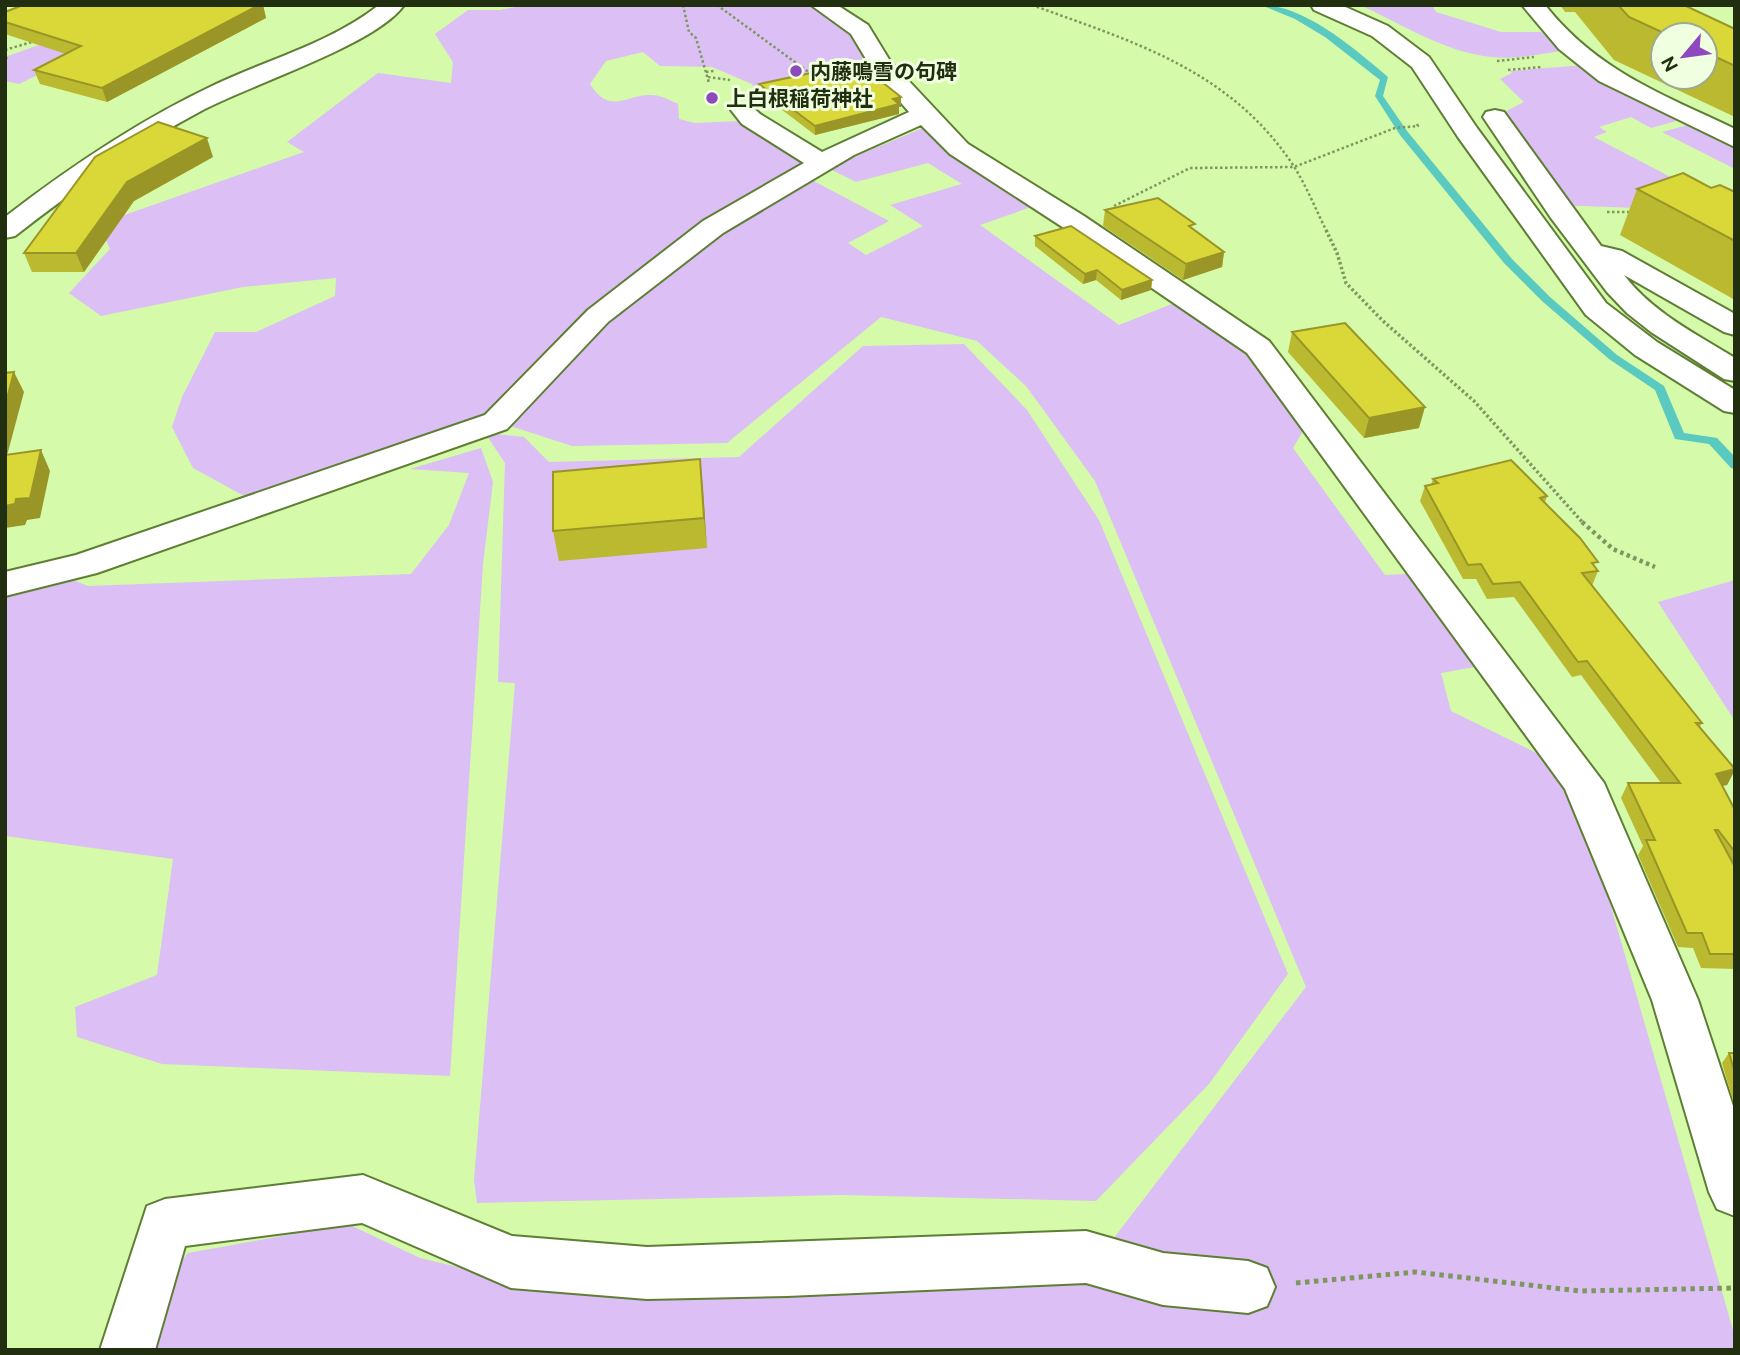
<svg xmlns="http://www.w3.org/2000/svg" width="1740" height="1355" font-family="Ubuntu,'Noto Sans JP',sans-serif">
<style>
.green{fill:#dbbff5}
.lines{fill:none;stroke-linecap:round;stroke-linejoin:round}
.stream{fill:#5ac9c0;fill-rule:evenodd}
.minor-casing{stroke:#5e7e33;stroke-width:4}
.path-far3{stroke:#7d975f;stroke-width:2.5;stroke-dasharray:2.5 2.5;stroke-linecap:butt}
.path-far2{stroke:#7d975f;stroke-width:3.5;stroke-dasharray:2.5 2.5;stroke-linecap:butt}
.path-far1{stroke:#7d975f;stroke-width:4.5;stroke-dasharray:3.5 3.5;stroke-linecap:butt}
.path{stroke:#7d975f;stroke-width:5;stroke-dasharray:4.5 4.5;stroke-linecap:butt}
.minor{fill:#fff;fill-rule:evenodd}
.wall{fill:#bbb930;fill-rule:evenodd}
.shaded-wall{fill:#999627}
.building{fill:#dad738;stroke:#999627;stroke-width:2}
.poi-dot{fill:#8d49bd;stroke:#efffdf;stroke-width:2.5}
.labels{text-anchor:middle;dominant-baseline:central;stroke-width:6;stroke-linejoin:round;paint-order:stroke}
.far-poi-label{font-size:21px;font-weight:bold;fill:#212e0f;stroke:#efffdf;text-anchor:start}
</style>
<rect width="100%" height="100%" fill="#d5faaa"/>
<path class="green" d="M525,5h291l40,26 9,29 -42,9 10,14 -60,22 -11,-2 -10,-19 -40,-17 -52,-1 -17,-14 -37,9 -16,23c20,32 37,10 61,11 9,0 19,5 27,9l1,15 16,4 46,-2 69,41 -15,9 94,50 -41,22 18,12 57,-29 -33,-21 72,-21 -34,-21 -72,19 -28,-14 102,-43 104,81 -54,19 139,100 63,-25 74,55 51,69 -14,24 92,127 40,-2 61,92 -45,8 10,38 108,53 23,42 153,531v13h-1589l16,-67 26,-30 160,-29 72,34 71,17 600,-7 215,-281 -211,-506 -69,-95 -49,-45 -96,-24 -154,126 -155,3 -92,-30 -234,81 -53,-29 -21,-41 10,-30 33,-65h41l79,-36 1,-18 -93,9 -142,29 -32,-23 41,-44 -11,-25 205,-72 -17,-10 91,-69 73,10 2,-21 -18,-28 33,-24h32z
M1360,5h72l4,7 65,20h40l21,19c-22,3 -49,9 -71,6 -47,-5 -89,-33 -131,-52z
M73,33l41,4 -95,47 -14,-3v-24z
M1584,65l96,55 -29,8 -20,-11 -32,10 8,5 -13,5 111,58 -69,13 -80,-3 -61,-88 29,-15 -24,-23 12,-6 -2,-2z
M1688,125l47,23v21l-73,-37z
M964,344l63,66 72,110 189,454 -79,110 -113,117 -255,-6 -364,8 -3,-23 41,-497 -17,-1 7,-219 -20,-30 39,4 25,25 190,-5 124,-111z
M481,448l12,34 -10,82 -33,512 -288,-12 -85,-27 -2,-30 82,-32 16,-116 -168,-23v-244l61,-15 22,9 323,-12 38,-49 20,-52 -59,-4z
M1735,580v141l-77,-119z"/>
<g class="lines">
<path class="stream" d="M1261,5c44,0 95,45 127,72l-5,19 24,35 105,128 38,38 67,58 47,31 20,47 33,5 18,19v12l-4,-1 -22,-24 -34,-5 -20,-49 -46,-31 -67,-58 -38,-38 -104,-128 -25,-39 5,-16 -55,-43 -30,-18z"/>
<g class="minor-casing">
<path id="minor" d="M379,5h25c-28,40 -155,80 -203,106 -66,35 -127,79 -186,125l-10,2v-21c65,-50 133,-96 207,-131 56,-27 117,-42 167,-81z
M811,5h26l31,20 22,36 78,83 116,72 185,125 335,442 94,217 37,112v104l-18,-7 -8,-17 -57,-192 -87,-211 -318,-436 -183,-125 -114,-74 -29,-29 -67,30 -131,78 -115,89 -101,107 -410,144 -92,23v-24l71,-17 409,-140 103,-105 115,-89 101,-58 -62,-39 -11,-14 3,-5c13,-3 17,0 26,9l62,38 87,-40 -37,-43 -21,-35z
M1311,5h30l47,21 41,31 48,71 129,175 51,39 78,48v23l-11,-2 -89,-56 -49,-40 -128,-178 -46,-70 -40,-31 -58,-26z
M1522,5h23c52,66 117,89 190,124v18l-136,-66 -40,-32z
M1495,110l9,2 97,134 21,5 113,63v21l-11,-3 -100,-57c28,37 72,59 111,83v23l-11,-2 -73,-47 -24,-19 -20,-21 -56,-74 -68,-101 3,-5z
M363,1175l149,61 135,11 439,-16 77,22 85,8 19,7 8,19 -8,19 -19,7 -85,-8 -77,-22 -299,13 -140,3 -136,-11 -149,-65 -177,23 -30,104h-55l47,-144 18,-7z"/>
</g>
<path class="path-far3" d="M683,5l6,27 7,6 13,45
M717,5l97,71
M1032,5c101,37 197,64 261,160 13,20 23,45 34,67
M5,50l30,-9
M5,58l3,1
M1497,61l37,-4
M1508,70l34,-3
M706,72l8,-1
M708,77l22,3
M1114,206l76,-38 104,-1 101,-39 23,-2 -1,-2
M1607,212h26"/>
<path class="path-far2" d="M1326,230l11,23 9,30 37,38 91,80 110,123"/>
<path class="path-far1" d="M1582,522l31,27 42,18"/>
<path class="path" d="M1296,1283l120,-11 164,19 155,-3"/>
<use href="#minor" class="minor"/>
</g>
<path class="wall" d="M23,5h240l3,13 -159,84 -67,-18 -6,-14 32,-16 -61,-20v-22z
M1560,5h124l51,24v88l-121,-57 -39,-48h-10zM1663,35h42v42h-42z
M759,84l142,13v10h-2v7l-84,21 -55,-42z
M213,157l-79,44 -50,71h-52l-8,-19z
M1711,188l24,4v108l-115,-65 17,-46z
M1105,210l119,42 -2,15 -39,13 -80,-54z
M1035,236l117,44 -1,10 -30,10 -25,-20 -13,4 -48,-38z
M1292,332l127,96 -55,10 -76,-86z
M700,459l7,89 -148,13 -6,-30z
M1433,479l114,17 -2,6 53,69 -6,15 110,137 -2,4 35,42 -8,16 -5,1 13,24v54l-2,1 2,2v102l-34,-1 -8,-20 -15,-1 -40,-92 5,-9 -22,-48 7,-15h33l-80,-108 -9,2 -58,-80 -27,2 -11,-20h-13l-43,-78 5,-15 6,-1z
M1729,1053h6v55l-13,-45z"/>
<path class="shaded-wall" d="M259,5h4l3,13 -159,84 -5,-14z
M901,97v10h-2v7l-84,21v-9z
M207,138l6,19 -79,44 -50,71 -8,-19 51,-71z
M1224,252l-2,15 -39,13 3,-16z
M1097,270l-1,10 -13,4 2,-10z
M1152,280l-1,10 -30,10 1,-10z
M14,372l10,20 -19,71v-57z
M1425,407l-6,21 -55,10 5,-20z
M41,450l9,21 -10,47 -13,2 -2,5 -20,3v-22l11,-7z
M700,459l3,30 4,59 -3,-30z
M1735,770l-8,15 -20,3 9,-14z"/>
<path class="building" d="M23,5h236l-157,83 -68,-18 47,-24 -76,-24v-10z
M1618,5h66l51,24v37l-30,-14v-17h-37l-39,-18z
M858,63l43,34 -8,2 6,5 -84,22 -56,-42z
M158,122l49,16 -80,44 -51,71h-52l71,-96z
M1683,173l28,15 9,-3 15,7v49l-98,-52z
M1158,198l37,26 -6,2 35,26 -38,12 -81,-54z
M1071,226l81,54 -30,10 -25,-20 -12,4 -50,-38z
M1345,323l80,84 -56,11 -77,-86z
M14,372l-9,34v-33z
M41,450l-11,48 -14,1 -1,5 -10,2v-51z
M700,459l4,59 -151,13v-59z
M1511,460l36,36 -7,2 40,40 18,24 -6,1 6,8 -16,2 120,150h-6l39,46 -19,5 19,36v42l-17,-22h-3l20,37v87h-25l-8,-21h-15l-41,-93h9l-27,-57h52l-93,-122 -9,1 -58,-80 -27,2 -12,-20 -13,1 -43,-79 13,-3 -5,-4z
M1729,1053h6v20z"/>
<g class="poi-dot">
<circle cx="796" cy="71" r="7"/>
<circle cx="712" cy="98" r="7"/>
</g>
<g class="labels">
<g class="far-poi-label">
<text x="810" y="71">内藤鳴雪の句碑</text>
<text x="726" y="98">上白根稲荷神社</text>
</g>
</g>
<rect width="1740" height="1355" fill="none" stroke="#212e0f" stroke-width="14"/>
<g transform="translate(1684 56) rotate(241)"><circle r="33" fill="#efffdf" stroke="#9dab8c" stroke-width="2"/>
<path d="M0-5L12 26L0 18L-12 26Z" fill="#8d49bd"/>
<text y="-10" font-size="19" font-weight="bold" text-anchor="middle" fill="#212e0f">N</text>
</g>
</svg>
